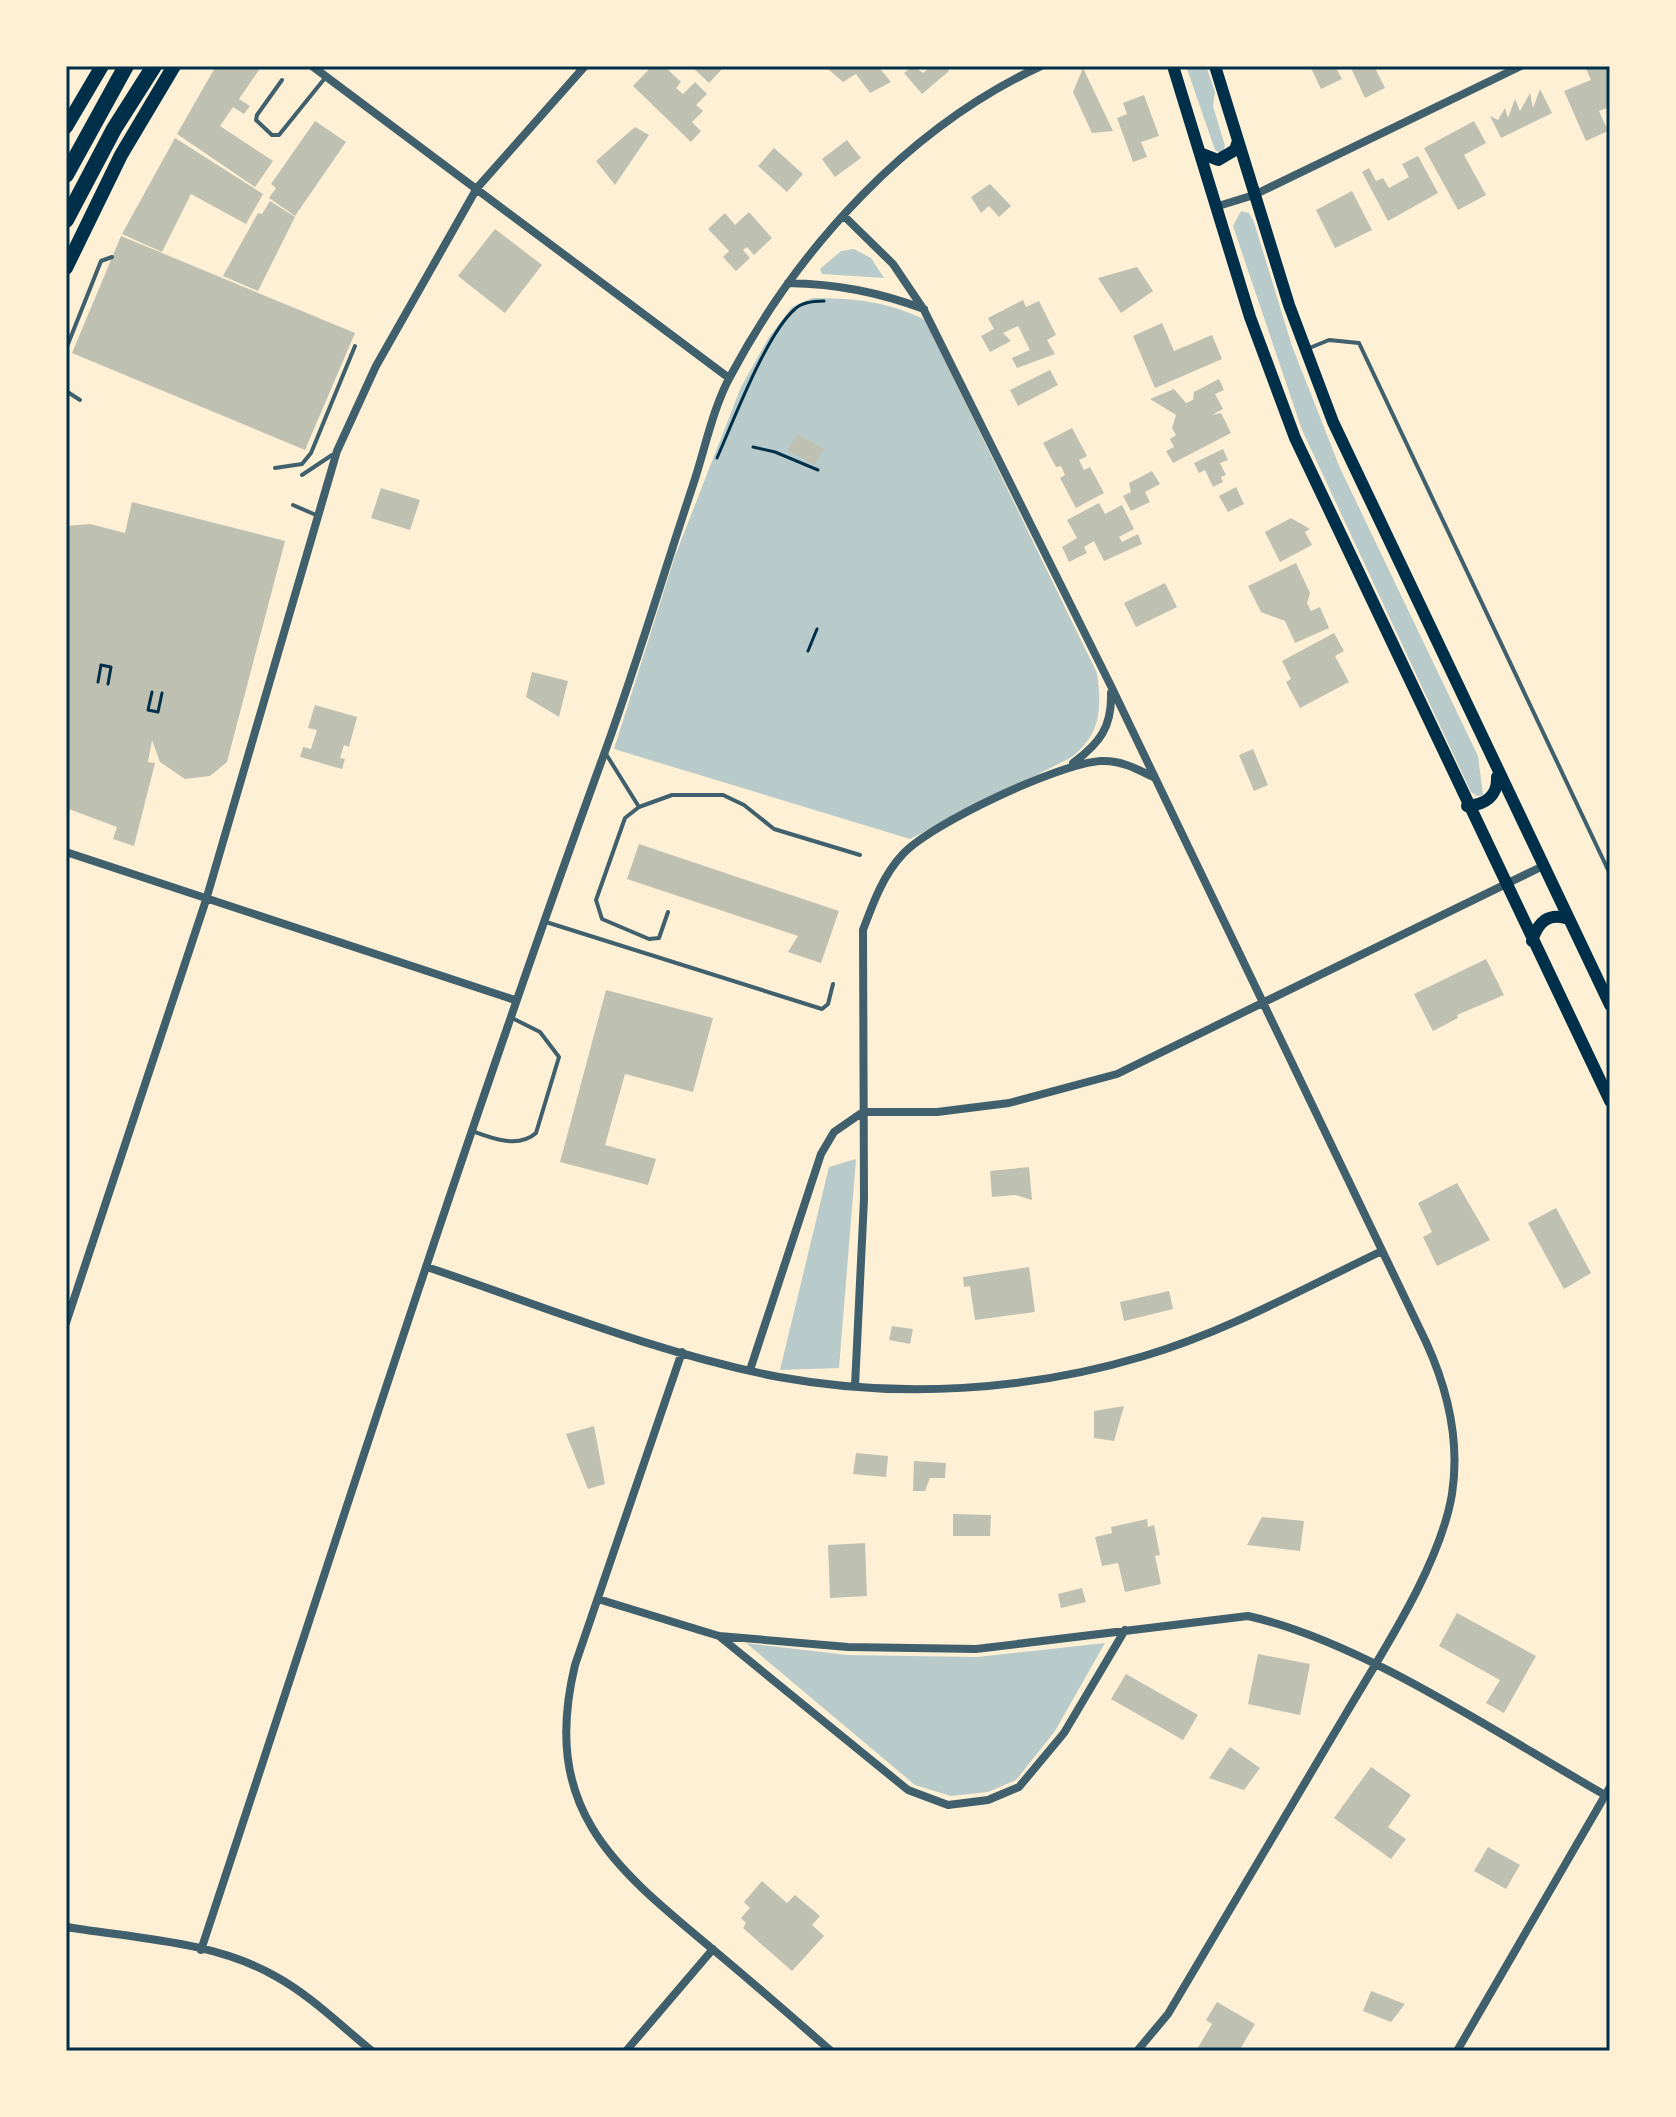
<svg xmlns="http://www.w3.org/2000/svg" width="1676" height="2117" font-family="'Nunito Sans',sans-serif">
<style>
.green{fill:#b9caca}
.building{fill:#bec0b2}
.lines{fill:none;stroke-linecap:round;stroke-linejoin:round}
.path{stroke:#003049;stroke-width:3}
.service{stroke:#3f606c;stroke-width:4}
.minor{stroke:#3f606c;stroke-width:8}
.secondary{stroke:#003049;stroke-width:12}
.primary{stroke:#003049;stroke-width:14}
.motorway{stroke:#003049;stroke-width:16}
.neatline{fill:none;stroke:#003049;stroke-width:3}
</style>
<rect width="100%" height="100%" fill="#fdf0d5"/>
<path class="green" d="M1186,66h20l9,26 -2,14 12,40 -3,8 -7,-4z
M1241,211l8,2 5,9 38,124 48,122 138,288 5,39 -6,1 -6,-4 -169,-362 -69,-204z
M854,249l17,9 13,20 -62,-4 -2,-5 21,-18z
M812,298c41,0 75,3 113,22l172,353c5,36 4,62 -27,85l-160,81 -296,-90 61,-193 66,-169 28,-50 23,-30z
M856,1159l-17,209 -59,2 49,-203z
M746,1643l101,12 130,2 128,-14 -50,88 -39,49 -28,12 -37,4 -36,-11z"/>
<path class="building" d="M216,66h37l6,4 -20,29 11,7 -6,8 -11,-7 -13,19 53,35 -18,26 -78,-53z
M652,66h12l17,16 -5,6 7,6 12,-12 12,12 -11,11 7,6 -11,11 9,9 -10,11 -58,-56z
M691,66h34l-16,17z
M833,66h45l13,16 -21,11 -14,-19 -13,8 -15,-13z
M913,66l10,7 9,-7h13l4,5 -27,23 -18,-21z
M1310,66h25l7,13 -21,10z
M1350,66h24l11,22 -20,10z
M1585,66h25v41l-11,4 9,20 -22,10 -22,-50 27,-11z
M1083,68l30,63 -21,2 -19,-41z
M1540,89l12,24 -51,25 -11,-22 8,4 7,-12 3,10 7,-19 5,12 10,-18 3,15z
M1144,95l15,41 -18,6 6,15 -14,5 -16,-44 10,-4 -4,-11z
M315,121l31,21 -51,74 -26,-18 7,-10 -5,-4z
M1474,121l12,22 -22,12 22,40 -28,15 -34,-62z
M635,127l14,8 -34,50 -19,-24z
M175,138l88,56 -17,30 -55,-30 -29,58 -40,-18z
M847,140l14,18 -26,19 -13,-18z
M774,148l29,26 -16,18 -29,-26z
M1418,156l20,37 -50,28 -26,-49 7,-4 7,13 7,-3 6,10 20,-11 -7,-13z
M990,184l21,22 -12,11 -10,-11 -8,7 -10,-16z
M1352,191l20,39 -37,18 -19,-38z
M270,201l25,16 -37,74 -35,-15 35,-63 4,1z
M749,212l23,26 -18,17 -7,-8 -4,3 7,8 -14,13 -13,-14 6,-6 -21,-22 17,-16 10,12z
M495,229l47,36 -37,48 -47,-37z
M121,236l234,97 -50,117 -233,-97z
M1137,267l16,24 -32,22 -23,-35z
M1023,300l3,7 13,-6 17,34 -9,5 8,14 -38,14 -5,-10 18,-8 -12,-24 -15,7 8,8 -21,11 -9,-16 13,-7 -6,-11z
M1162,323l12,28 38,-16 10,24 -67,29 -22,-52z
M1050,370l8,15 -40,21 -8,-16z
M1219,379l5,11 -9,4 8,15 -11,6 9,-2 10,20 -58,30 -7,-12 8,-4 -4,-8 6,-4 -4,-7 4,-13 -26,-16 24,-10 12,14 7,-3 1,-8z
M1072,428l15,28 -8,4 5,10 6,-3 14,26 -28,15 -16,-30 5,-3 -4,-9 -5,1 -13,-24z
M797,434l27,15 -10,16 -26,-15z
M1223,449l5,11 -8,3 6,12 -5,2 2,5 -10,5 -8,-17 -6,3 -5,-10z
M1152,471l8,13 -15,8 5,10 -19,9 -8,-15 8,-4 -2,-9z
M1236,487l8,17 -16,8 -9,-16z
M381,488l39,12 -10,30 -39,-12z
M132,502l153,39 -58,221 -17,14 -25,3 -25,-17 -8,-22 -4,22 7,1 -21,83 -21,-7 4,-12 -51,-19v-282l24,-2 35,9z
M1099,503l6,11 17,-9 12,24 -15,8 3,5 16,-8 4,10 -38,17 -10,-20 -10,6 3,6 -18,9 -7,-15 15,-9 -10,-18z
M1291,518l19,11 -5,3 7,13 -32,17 -15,-30z
M1296,563l14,30 -3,10 4,8 9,-4 9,21 -34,15 -10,-22 -24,-9 -13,-26z
M1165,583l12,24 -41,20 -12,-24z
M1334,633l10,18 -9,5 14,26 -49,26 -14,-26 5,-3 -9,-18z
M532,672l36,9 -9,36 -33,-20z
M315,705l42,12 -8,30 -5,-2 -4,13 5,1 -3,10 -42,-12 3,-10 8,2 6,-19 -9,-2z
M1253,749l15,36 -14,6 -15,-36z
M639,844l200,67 -18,52 -33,-11 10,-16 -171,-57z
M1486,959l18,36 -47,20 1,3 -25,13 -19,-37z
M606,990l107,28 -20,74 -68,-18 -20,71 51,14 -8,26 -88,-23z
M1029,1167l3,33 -17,-5 -23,2 -2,-26z
M1457,1183l33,57 -53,26 -14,-29 9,-5 -14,-29z
M1556,1208l35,65 -27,16 -36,-66z
M1029,1267l6,45 -60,8 -5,-34 -6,1 -1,-10z
M1169,1291l4,18 -49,12 -4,-19z
M892,1326l21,3 -3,15 -21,-4z
M1124,1406l-10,35 -20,-3v-27z
M594,1426l11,58 -17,5 -22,-55z
M856,1453l32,3 -2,21 -33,-3z
M914,1461l32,2 -1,15h-15l-5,13h-12z
M953,1514l38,1 -1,21h-37z
M1262,1517l42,4 -4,30 -53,-6z
M1147,1519l1,8 6,-2 6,30 -5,1 6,28 -36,8 -7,-29 -16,3 -7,-29 17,-4 -1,-6z
M865,1543l2,53 -37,2 -2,-53z
M1082,1588l4,14 -25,6 -3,-14z
M1457,1613l79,43 -32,57 -18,-10 14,-23 -61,-34z
M1258,1654l52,10 -10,51 -52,-11z
M1126,1674l72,41 -15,25 -72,-41z
M1230,1747l30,21 -16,22 -35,-12z
M1371,1767l40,28 -23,32 18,12 -15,20 -57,-41z
M1488,1847l32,18 -14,24 -32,-18z
M762,1881l25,22 8,-8 25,21 -8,9 12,11 -32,35 -49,-43 3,-5 -5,-5 9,-10 -6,-6z
M1371,1991l34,13 -14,18 -28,-11z
M1217,2002l38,22 -16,27h-43l16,-27 -6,-4z"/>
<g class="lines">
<path class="path" d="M753,447l22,5 43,18
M717,458c16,-36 49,-124 78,-149 7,-7 20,-8 29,-8
M808,651l9,-22
M98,682l3,-17 10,2 -3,17
M152,692l-4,18 10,2 4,-19"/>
<path class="service" d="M282,80l-25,35 -1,5 16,15h7l46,-57
M66,349l35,-88 11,-4
M1307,349l22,-9 30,3 251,531
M66,391l14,9
M275,468l27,-4 9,-11 44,-107
M302,475l30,-20
M293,505l23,10
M606,754l33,53
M668,912l-9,26 -10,1 -47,-20 -6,-19 29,-82 14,-11 33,-12h51l21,10 30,24 86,26
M546,922l276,87 6,-5 5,-20
M472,1131c19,7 46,18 64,2l23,-76 -19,-25 -28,-14"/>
<path class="minor" d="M312,66l417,312
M1215,207l39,-12 267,-129
M844,216l49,48 31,46 187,376 315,656c22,48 34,100 26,152 -12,72 -71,160 -108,223 -59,99 -118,198 -176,297l-31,37
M788,283c49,1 90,9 136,26
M1073,763c27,-20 39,-36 38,-70
M66,852l449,148
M427,1267c115,39 232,87 352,110 119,22 249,14 365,-21 84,-25 160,-68 238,-105
M66,1323l140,-423 131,-449 39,-85 101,-178 108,-122
M682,1352l-107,313c-34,142 35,199 135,282 41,34 81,69 121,104
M750,1370l71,-216 13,-22 29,-20h74l72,-9 108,-29 426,-208
M855,1386l9,-187 -1,-269c10,-27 20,-55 40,-76 29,-31 157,-91 198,-93 20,-1 36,8 52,16
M598,1599l121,37 129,11 128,2 272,-33c116,26 251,119 357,179
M719,1636l189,154 40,15 40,-5 31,-13 45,-54 61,-103
M66,1927c68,11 148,14 209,49 35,19 65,49 97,75
M201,1950c133,-402 261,-806 406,-1204 31,-86 57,-174 86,-261 12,-36 20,-78 38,-110 68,-128 178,-248 310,-309
M626,2051l87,-102
M1457,2051l153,-264"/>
<path class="secondary" d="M1173,66l77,251 45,121 315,663
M1215,66l74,239 44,117 277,583
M1200,153l18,7 17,-10 3,-9
M1467,806c18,-1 31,-10 30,-29
M1532,941c6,-19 16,-29 37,-22"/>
<path class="primary" d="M66,127l36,-61
M66,268l55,-113 53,-89"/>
<path class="motorway" d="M66,175l60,-109
M66,220l48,-91 40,-63"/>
</g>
<rect width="1676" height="2117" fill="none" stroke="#fdf0d5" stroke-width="136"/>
<rect x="68" y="68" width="1540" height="1981" class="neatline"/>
</svg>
